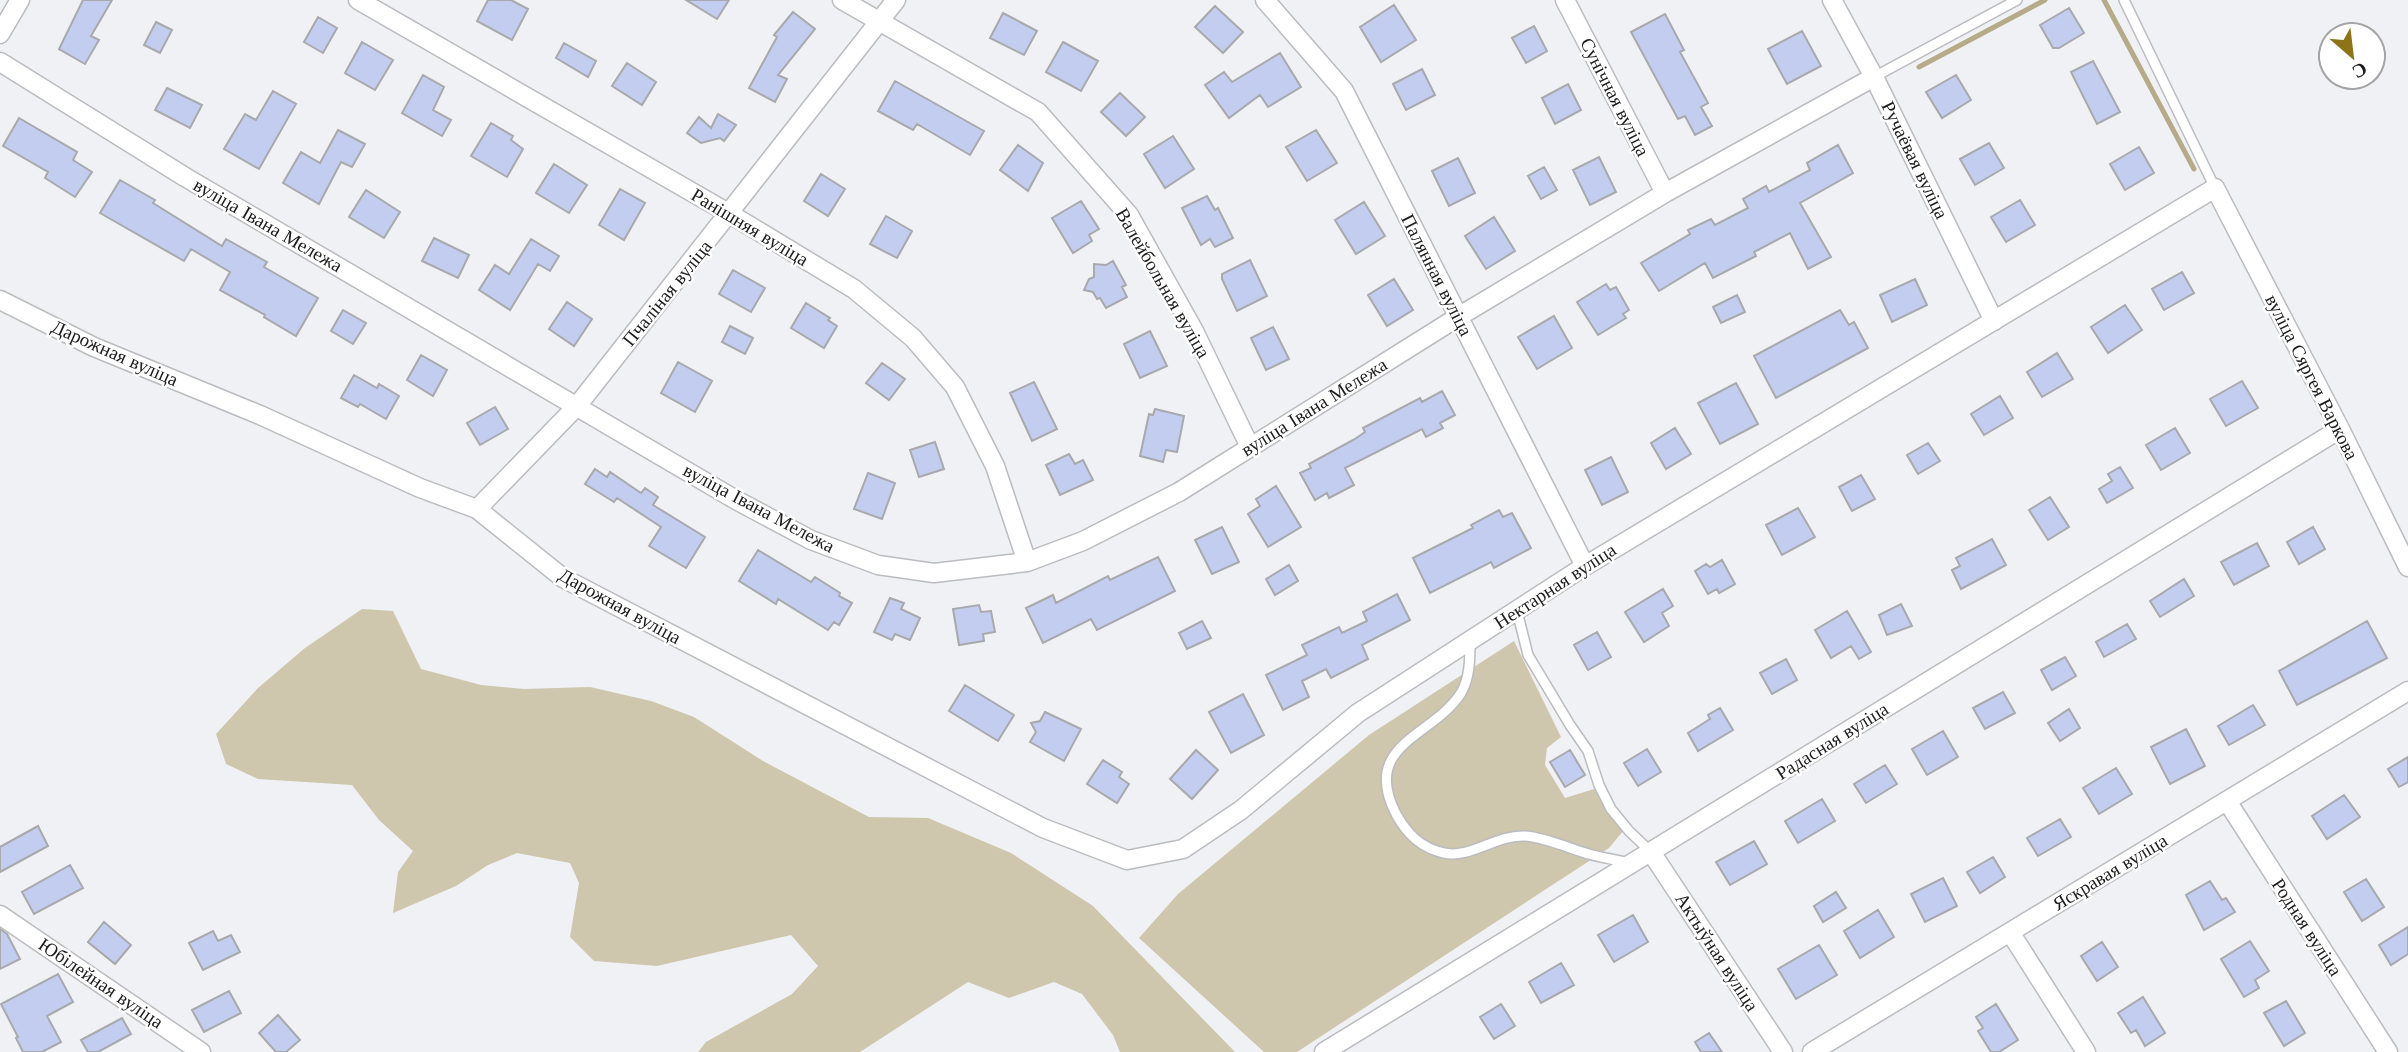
<svg xmlns="http://www.w3.org/2000/svg" width="2408" height="1052" font-family="'Libre Baskerville',serif">
<style>
.green{fill:#cec6ad}
.lines{fill:none;stroke-linecap:round;stroke-linejoin:round}
.stream{stroke:#b6ab89;stroke-width:5}
.building{fill:#c3cdef;stroke:#a8a9ad;stroke-width:2}
.service-casing{stroke:#bbbcbf;stroke-width:12}
.minor-casing{stroke:#bbbcbf;stroke-width:21}
.service{stroke:#fff;stroke-width:9}
.minor{stroke:#fff;stroke-width:18}
.labels{text-anchor:middle;dominant-baseline:central;stroke-width:5;stroke-linejoin:round;paint-order:stroke}
.street-label{font-size:19px;fill:#1c1c1d;stroke:#fff}
</style>
<rect width="100%" height="100%" fill="#f0f1f4"/>
<path class="green" d="M362,609l31,2 28,58 60,16 43,4 66,-2 61,14 43,16 69,44 106,56 59,1 83,35 82,53 142,146h-115l-7,-17 -31,-41 -28,-12 -45,16 -41,-16 -108,70h-162l8,-10 86,-48 26,-28 -27,-31 -134,31 -63,-5 -24,-24 9,-54 -9,-20 -53,-10 -29,12 -32,21 -63,27 5,-41 15,-21 -34,-31 -27,-35 -94,-6 -32,-15 -10,-30 42,-46 47,-40z
M1514,641l47,96 -14,11 -2,17 20,33 29,-9 30,41 -15,18 -312,204h-33l-125,-114 39,-44 191,-159z"/>
<g class="lines">
<path class="stream" d="M2104,0l90,169
M1919,67l126,-67"/>
</g>
<path class="building" d="M83,0h29l-21,36 8,4 -14,24 -26,-15z
M488,0h23l17,9 -16,31 -35,-19z
M686,0h43l-12,19z
M1394,5l22,35 -35,22 -21,-35z
M1215,6l28,26 -20,21 -28,-26z
M2069,8l15,25 -25,15h-6l-13,-23z
M793,12l22,17 -37,46 9,4 -12,23 -26,-14 28,-51 -3,-2z
M1003,13l34,18 -13,24 -34,-17z
M1665,14l19,36 -4,2 28,51 -7,4 11,19 -17,9 -10,-19 -7,3 -47,-87z
M318,17l19,11 -14,25 -19,-11z
M156,22l16,8 -12,23 -16,-8z
M1534,26l13,25 -21,12 -14,-25z
M1802,31l19,35 -34,18 -19,-35z
M362,42l31,18 -18,30 -30,-17z
M1063,42l35,19 -17,30 -35,-19z
M564,43l32,18 -8,16 -32,-19z
M1280,53l21,34 -33,20 -8,-12 -31,23 -24,-33 19,-13 8,10z
M2093,61l27,51 -23,12 -26,-52z
M627,63l29,19 -14,23 -30,-19z
M1422,69l13,26 -29,15 -13,-26z
M423,75l21,12 -11,23 18,10 -9,16 -40,-23z
M1956,75l15,25 -29,18 -16,-26z
M895,81l89,50 -14,24 -53,-31 -4,6 -35,-19z
M1568,84l13,26 -26,14 -13,-26z
M167,88l35,17 -12,23 -35,-18z
M273,91l23,13 -37,65 -35,-20 21,-35 11,6z
M1120,93l25,24 -19,19 -25,-24z
M718,114l18,11 -12,16 -4,-3 -19,5 -14,-10 12,-16 12,11z
M19,118l58,34 -4,8 19,12 -17,25 -30,-19 3,-6 -45,-26z
M491,123l22,13 -2,4 12,9 -16,28 -36,-21z
M338,130l27,14 -13,23 -11,-5 -22,42 -36,-21 18,-31 19,11z
M1316,130l21,33 -30,18 -21,-34z
M1173,136l21,33 -29,19 -21,-34z
M1989,143l15,25 -29,17 -15,-26z
M1018,145l25,18 -15,28 -28,-21z
M1838,145l15,28 -53,30 31,54 -23,12 -18,-36 -36,19 2,4 -43,22 -8,-15 -46,28 -18,-28 49,-29 -2,-4 23,-11 4,6 33,-17 -5,-9 23,-13 3,6 41,-22 -3,-7z
M2139,147l15,26 -29,17 -15,-26z
M1599,157l17,35 -26,13 -17,-35z
M1458,158l17,35 -26,13 -17,-35z
M554,164l33,21 -18,28 -33,-20z
M1544,167l13,23 -16,9 -13,-23z
M821,174l24,15 -17,27 -24,-15z
M120,180l35,20 -2,3 69,43 4,-7 41,23 -3,5 54,31 -22,38 -32,-19 1,-2 -45,-25 10,-18 -39,-23 -7,12 -84,-48z
M620,189l25,14 -21,37 -25,-15z
M366,190l34,22 -16,26 -35,-21z
M1207,196l8,14 3,-2 15,30 -18,9 -5,-8 -9,6 -19,-37z
M2020,200l15,25 -29,17 -15,-25z
M1081,201l18,28 -10,6 3,6 -19,12 -21,-35z
M1364,202l21,34 -29,18 -21,-34z
M886,216l26,15 -15,27 -27,-14z
M1494,217l21,34 -29,18 -21,-33z
M434,238l35,17 -11,23 -36,-17z
M531,239l28,17 -9,15 -12,-7 -28,46 -31,-20 16,-25 14,9z
M1250,260l17,36 -30,15 -15,-32v-5z
M1113,261l13,24 -4,2 5,10 -21,11 -6,-10 -3,1 -4,-7 -9,-2 5,-11 5,-2v-13l12,1z
M733,270l32,18 -14,24 -32,-18z
M2182,272l12,21 -30,17 -12,-21z
M1394,279l19,31 -26,16 -19,-31z
M1915,279l12,26 -35,17 -12,-27z
M1606,284l4,6 6,-3 13,23 -6,4 3,4 -28,17 -21,-33z
M1737,295l8,17 -24,11 -8,-16z
M567,302l25,17 -18,27 -25,-17z
M806,303l24,15 -2,2 9,6 -13,22 -33,-20z
M2125,305l17,25 -34,23 -17,-26z
M343,310l23,13 -13,21 -22,-13z
M1840,310l9,15 5,-3 14,26 -92,50 -22,-42z
M1554,316l18,32 -35,21 -19,-32z
M730,326l23,12 -8,16 -23,-12z
M1273,327l16,32 -23,11 -15,-32z
M1150,331l17,35 -27,12 -16,-34z
M2057,353l16,26 -31,18 -15,-25z
M421,355l26,15 -14,26 -26,-16z
M678,362l34,19 -17,31 -34,-19z
M882,363l23,16 -16,21 -23,-17z
M354,375l23,13 2,-4 20,12 -13,23 -26,-15 -2,3 -17,-9z
M2242,381l16,27 -32,18 -16,-27z
M1034,382l23,47 -25,12 -22,-48z
M1736,383l22,41 -38,20 -22,-41z
M1442,391l13,24 -15,8 3,5 -17,9 -4,-8 -77,39 9,17 -25,13 -2,-5 -12,7 -15,-27 11,-5 -2,-4 46,-25 10,-7 -2,-4 57,-30 2,4z
M2000,396l13,22 -29,17 -13,-21z
M495,407l13,22 -28,16 -13,-22z
M1155,409l29,7 -7,36 -11,-2 -3,12 -23,-6 9,-42 4,1z
M1675,428l16,26 -25,15 -15,-26z
M2175,428l15,25 -29,17 -15,-25z
M935,442l9,27 -25,8 -9,-27z
M1928,443l12,18 -22,13 -11,-19z
M1069,454l6,10 8,-4 10,20 -33,15 -14,-30z
M1611,457l17,35 -26,13 -17,-35z
M2120,467l13,21 -26,15 -8,-14 13,-8 -4,-7z
M595,469l12,8 3,-5 31,21 4,-5 13,9 -5,8 52,32 -19,31 -37,-22 12,-19 -44,-29 -3,4 -29,-18z
M868,473l27,10 -13,36 -28,-10z
M1861,475l14,24 -23,12 -13,-24z
M1276,486l25,41 -33,20 -20,-33 12,-8 -4,-7z
M2050,497l19,30 -21,13 -19,-30z
M1798,508l17,29 -33,18 -16,-30z
M1499,510l4,7 9,-4 19,35 -37,20 -3,-6 -61,31 -17,-35 60,-30 -2,-3z
M1222,527l17,35 -27,12 -17,-34z
M2313,527l12,22 -26,15 -12,-22z
M1992,539l14,26 -45,24 -9,-19 8,-4 -4,-8z
M2257,543l12,23 -35,19 -13,-23z
M758,550l53,32 4,-5 25,16 -1,3 13,7 -13,22 -5,-3 -6,8 -50,-31 -2,5 -37,-23z
M1158,557l17,34 -78,39 -6,-11 -48,24 -17,-35 27,-13 3,8 52,-27 2,4z
M1722,560l13,24 -16,9 -2,-4 -9,5 -13,-23 11,-7 4,3z
M1289,565l9,16 -23,14 -9,-16z
M2184,579l10,17 -34,21 -10,-16z
M1663,589l10,17 -11,7 7,13 -25,16 -19,-30z
M1397,594l13,26 -48,25 6,14 -37,19 -5,-9 -24,12 7,16 -26,13 -17,-35 41,-20 -5,-10 37,-18 3,6 25,-12 -4,-9z
M890,598l14,5 -3,6 19,9 -10,22 -15,-6 -3,6 -18,-8z
M1901,604l11,22 -25,9 -8,-20z
M979,605l2,7 10,-1 4,21 -12,2 1,7 -25,4 -6,-36z
M1847,611l24,41 -12,7 -8,-13 -20,12 -16,-28z
M1202,621l9,17 -24,11 -8,-16z
M2367,621l20,37 -90,47 -18,-34z
M2127,624l9,15 -32,18 -8,-15z
M1597,632l14,25 -23,13 -14,-25z
M2065,657l11,19 -24,14 -11,-20z
M1786,659l11,21 -25,14 -12,-21z
M965,685l49,30 -16,26 -49,-30z
M2003,692l12,21 -30,16 -12,-21z
M1243,694l21,41 -33,18 -22,-41z
M2253,705l12,20 -36,20 -11,-19z
M1720,708l13,22 -35,21 -10,-18 22,-14 -2,-4z
M2069,709l11,19 -20,13 -12,-18z
M1045,712l36,17 -17,32 -34,-19 6,-10 -5,-9 9,-2z
M2186,729l19,37 -35,18 -19,-37z
M1943,731l15,26 -31,18 -15,-26z
M1647,749l14,23 -23,14 -14,-23z
M1196,750l22,20 -26,29 -22,-20z
M1570,750l15,25 -20,12 -15,-25z
M2408,757v25l-9,5 -11,-18z
M1103,760l19,12 -3,5 10,7 -12,19 -30,-19z
M1885,765l12,19 -31,19 -12,-19z
M2116,768l16,26 -33,20 -16,-26z
M2344,795l16,22 -33,22 -15,-23z
M1822,799l13,22 -37,22 -13,-22z
M2060,819l11,18 -33,19 -11,-18z
M38,826l10,20 -48,26v-25z
M1754,841l13,23 -37,21 -14,-23z
M1993,857l12,20 -25,16 -13,-21z
M70,865l13,23 -49,26 -12,-22z
M1943,878l14,28 -32,16 -14,-28z
M2366,879l18,28 -22,14 -18,-29z
M2210,881l12,19 4,-2 9,14 -31,18 -18,-35z
M1836,892l10,16 -23,14 -9,-16z
M1878,910l16,27 -34,21 -16,-27z
M1633,915l15,27 -34,20 -16,-27z
M104,922l27,23 -16,19 -27,-22z
M2408,927v27l-17,11 -12,-20z
M0,929l7,5 13,25 -20,10z
M213,931l5,10 13,-6 9,17 -37,18 -14,-27z
M2250,941l19,30 -14,9 4,8 -15,9 -23,-38z
M2102,942l16,25 -21,14 -16,-25z
M1819,945l18,30 -41,24 -18,-30z
M1561,963l13,22 -33,18 -12,-21z
M58,974l15,28 -26,14 14,26 -19,10h-19l-7,-14 2,-1 -17,-33z
M229,991l12,22 -37,19 -12,-22z
M2143,997l22,36 -20,13 -9,-16 -5,3 -13,-20z
M2286,1001l19,32 -21,13 -20,-33z
M1501,1004l14,22 -21,13 -14,-22z
M1996,1004l22,36 -19,12h-8l-13,-21 5,-3 -7,-11z
M278,1015l22,25 -14,12h-10l-17,-19z
M122,1018l9,16 -33,18h-10l-7,-12z
M1709,1033l13,19h-21l-6,-10z"/>
<g class="lines">
<g class="service-casing">
<path id="service" d="M2124,0l91,188
M1874,77l143,-77
M1517,611l11,44 42,70 18,26 11,34 12,24 18,22 22,21
M1470,641c0,17 0,37 -9,52 -28,44 -101,51 -65,121 11,20 25,34 48,39 26,6 53,-19 82,-17 19,2 38,10 56,16 15,5 31,7 47,11"/>
</g>
<g class="minor-casing">
<path id="minor" d="M358,0l372,214 124,75 59,49 42,49 40,79 32,96
M842,0l196,112 91,103 65,116 56,116
M1265,0l79,91 241,475
M1565,0l100,193
M1832,0l42,77 120,244
M0,34l20,-34
M0,62l185,115 551,323 75,40 67,25 56,8 93,-11 56,-21 96,-49 279,-175 207,-124 209,-116
M0,300l94,47 166,68 160,73 57,21 86,69 480,250 84,32 56,-11 58,-39 117,-97 227,-147 630,-378 125,241 68,138
M477,509l100,-103 319,-406
M2227,801l161,251
M1651,852l132,200
M0,915l201,137
M2010,932l76,120
M1324,1052l1016,-623
M1812,1052l596,-361"/>
</g>
<use href="#service" class="service"/>
<use href="#minor" class="minor"/>
</g>
<g class="labels">
<g class="street-label">
<text transform="translate(1615 97) rotate(63)">Сунічная вуліца</text>
<text transform="translate(1915 160) rotate(64)">Ручаёвая вуліца</text>
<text transform="translate(268 225) rotate(30)">вуліца Івана Мележа</text>
<text transform="translate(750 227) rotate(31)">Ранішняя вуліца</text>
<text transform="translate(1437 275) rotate(63)">Палянная вуліца</text>
<text transform="translate(1163 283) rotate(60)">Валейбольная вуліца</text>
<text transform="translate(667 293) rotate(-51)">Пчаліная вуліца</text>
<text transform="translate(115 353) rotate(24)">Дарожная вуліца</text>
<text transform="translate(2312 377) rotate(63)">вуліца Сяргея Варкова</text>
<text transform="translate(1314 407) rotate(-32)">вуліца Івана Мележа</text>
<text transform="translate(759 508) rotate(28)">вуліца Івана Мележа</text>
<text transform="translate(1555 586) rotate(-33)">Нектарная вуліца</text>
<text transform="translate(620 606) rotate(29)">Дарожная вуліца</text>
<text transform="translate(1832 741) rotate(-32)">Радасная вуліца</text>
<text transform="translate(2110 872) rotate(-31)">Яскравая вуліца</text>
<text transform="translate(2307 927) rotate(57)">Родная вуліца</text>
<text transform="translate(1717 952) rotate(57)">Актыўная вуліца</text>
<text transform="translate(101 983) rotate(34)">Юбілейная вуліца</text>
</g>
</g>
<g transform="translate(2352 56) rotate(152)"><circle r="33" fill="#ffffff" stroke="#a4a4a5" stroke-width="2"/>
<path d="M0-5L12 26L0 18L-12 26Z" fill="#8e7419"/>
<text y="-10" font-size="19" font-weight="bold" text-anchor="middle" fill="#1c1c1d">С</text>
</g>
</svg>
